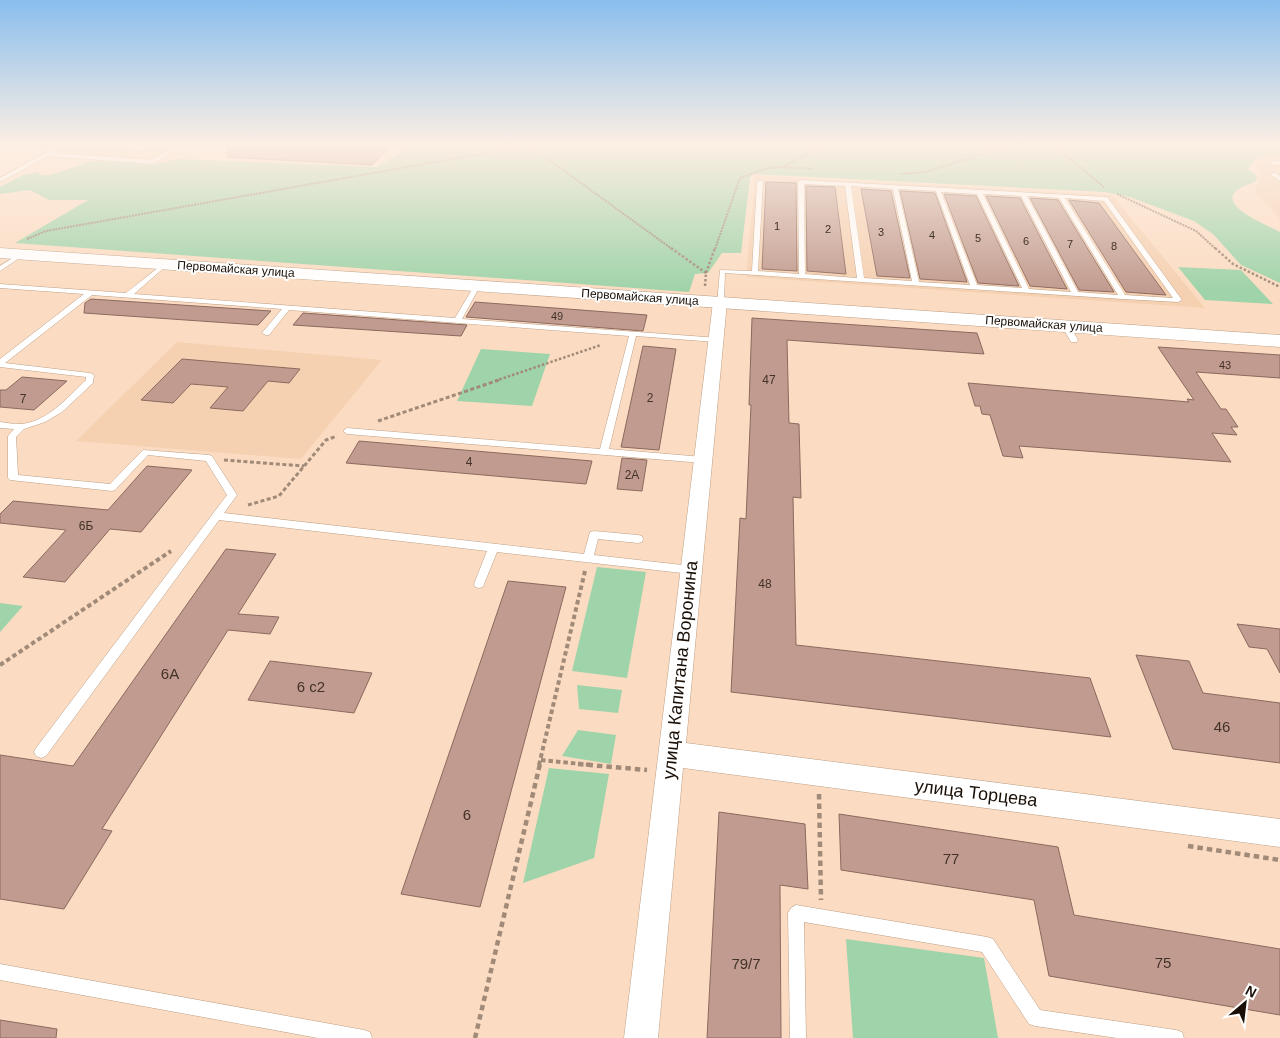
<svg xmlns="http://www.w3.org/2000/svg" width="1280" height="1038" font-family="Arial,sans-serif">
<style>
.built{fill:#f5d0b1}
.green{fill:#9fd3a9}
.building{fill:#c19b8f;stroke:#8c695e}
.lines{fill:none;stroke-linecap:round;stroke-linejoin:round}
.service-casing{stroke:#bda087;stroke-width:1}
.minor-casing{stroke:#bda087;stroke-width:1}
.tertiary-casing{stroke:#bda087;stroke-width:1}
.path-far4{stroke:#a18a77;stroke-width:2;stroke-dasharray:2 1;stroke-linecap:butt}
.path-far3{stroke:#a18a77;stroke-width:2.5;stroke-dasharray:2.5 2;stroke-linecap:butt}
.path-far2{stroke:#a18a77;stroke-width:3;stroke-dasharray:4 2.5;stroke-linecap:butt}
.path-far1{stroke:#a18a77;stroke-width:4;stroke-dasharray:4.5 3;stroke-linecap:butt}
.path{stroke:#a18a77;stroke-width:4.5;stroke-dasharray:5.5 4;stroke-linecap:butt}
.service{fill:#fff;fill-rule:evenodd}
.minor{fill:#fff;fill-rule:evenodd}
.tertiary{fill:#fff;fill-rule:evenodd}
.labels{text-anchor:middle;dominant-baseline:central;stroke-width:4;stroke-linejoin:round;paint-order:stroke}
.far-number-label{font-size:11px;fill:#433228}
.far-street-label{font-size:12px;fill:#190f06;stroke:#fff}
.number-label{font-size:12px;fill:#433228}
.near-number-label{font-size:15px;fill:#433228}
.near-street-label{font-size:18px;fill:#190f06;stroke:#fff}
</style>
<rect width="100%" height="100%" fill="#fbdcc2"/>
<path class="built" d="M40,144h148l-31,20 -124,-6 23,-12z
M1280,154v65l-23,-25 -1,-5 3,-12 -3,-17 5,-5z
M755,176l357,19 93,113 -459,-31z
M177,342l205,18 -81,99 -225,-18z"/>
<path class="green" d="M415,144h865v10l-22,3 -10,12 9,7 -1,5c-6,3 -20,7 -23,14 -6,15 37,31 47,37v51l-39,-18 -28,-31 -19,-13 -64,-24 -25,-5 -352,-18 -3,4 -9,75h-19l-14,20 -13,1 -6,18 -674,-49 73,-43h-39l-19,-10 -30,4v-7l23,-12 14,-3 5,3h8l42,-14 65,3 21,-5 199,8z
M1178,267l63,3 32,34 -68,-4z
M481,349l69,5 -18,52 -75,-5z
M597,567l49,5 -19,106 -55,-7z
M0,603l23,3 -23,26z
M577,685l45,5 -4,23 -39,-4z
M578,730l38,5 -5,29 -49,-8z
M549,768l60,6 -15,84 -71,25z
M846,939l138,19 14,80h-145z"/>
<path class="building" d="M228,144h165l-21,21 -145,-8z
M766,182l30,1 1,88 -35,-2z
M806,186l29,1 11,87 -39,-3z
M861,189l30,2 19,87 -33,-2z
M900,191l35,2 32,89 -47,-3z
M944,194l32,2 43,90 -41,-3z
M986,196l34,2 47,91 -37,-3z
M1030,198l28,2 56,92 -35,-2z
M1069,200l30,3 67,92 -40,-3z
M91,299l180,12 -13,14 -174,-12 1,-10z
M475,302l172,13 -4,16 -177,-14z
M303,313l164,12 -6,11 -168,-11z
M752,318l225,15 7,21 -197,-14 2,83 10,1 2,74 -8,-1 3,148 294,33 21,59 -380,-45 9,-174 6,1 5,-114h-2z
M643,346l33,3 -17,101 -38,-3z
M1158,347l122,8v23l-84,-6 25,37h5l12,18h-7l6,8 -25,-2 19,29 -212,-16 4,12 -20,-2 -13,-41 -8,-1 -2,-8h-5l-7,-23 221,19 -2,-3 7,1z
M182,359l118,10 -11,14 -21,-2 -25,30 -33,-3 18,-21 -37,-3 -18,19 -32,-3z
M22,377l45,4 -33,29 -34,-3v-17h6z
M359,441l233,20 -6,23 -240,-21z
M622,458l25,2 -5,31 -25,-2z
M147,466l45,4 -51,62 -31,-3 -45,53 -42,-5 43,-47 -66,-7v-9l13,-13 95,9z
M226,549l50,5 -38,60 41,3 -9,17 -42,-4 -126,199 10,2 -48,78 -64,-10v-144l73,11z
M508,581l58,6 -86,320 -79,-13z
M1237,624l43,5v44l-13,-24 -18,-2z
M1136,655l53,6 14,32 77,10v60l-107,-14z
M270,661l102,12 -18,40 -106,-13z
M719,812l86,12 3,65 -28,-4 1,153h-74z
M839,814l219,33 16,68 206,34v66l-231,-39 -15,-76 -193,-30z
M0,1020l57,9 -1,9h-56z"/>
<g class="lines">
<g class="service-casing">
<path id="service" d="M61,144h6l-14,9 99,7 27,-16h6l-32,20 -105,-8 -48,26v-4z
M78,144l65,2 14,-2 -14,6z
M1272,161h8v4l-10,-1v-2z
M1271,173h4l5,3v5l-9,-6z
M760,180l3,2 -5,89 41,3 -1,-92 3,-2 305,17 2,1 74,102 -4,2 -55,-3 -398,-26 -1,29 -7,2 3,-34 32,1 5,-89zM804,184l41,2 12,92 -52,-4zM851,186l42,3 19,92 -48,-3zM898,189l38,2 34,94 -51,-3zM941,192l36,2 45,94 -45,-3zM983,194l38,2 50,96 -42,-3zM1027,196l32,2 59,97 -40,-3zM1065,198l39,3 69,97 -48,-3z
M19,254l5,1 -24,16v-5z
M164,263l3,2 -1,1 -32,28 321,24 19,-32 3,-2 3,2 -18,33 257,19 1,2 -4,2 -80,-6 -27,113 94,8 5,3 -5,3 -356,-29 -4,-3 4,-3 253,21 29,-113 -340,-26 -20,25h-3l-4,-2 20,-24 -190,-14 -87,68 85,10 4,2 -1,8 -31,29 -17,10 -21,7 -8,8 2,38 92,9 33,-34 66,5 3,1 25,39 -13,18 360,41 6,-22 4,-1 44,4 4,1 1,3 -1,3 -4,1 -40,-4 -4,16 97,11 4,1 1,3 -1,3 -4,1 -194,-22 -13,32 -1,3 -4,1 -4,-1 -1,-3 13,-33 -268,-31 -173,236 -5,2 -5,-2 -2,-4 2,-4 191,-253 -21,-34 -58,-6 -33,35 -3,1 -102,-11 -2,-2v-42l6,-7 -14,-1v-6c7,1 14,2 20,2 26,-1 48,-27 66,-44v-3l-86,-10v-8l84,-65 -84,-6v-4l126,9z
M1063,324h6l9,16 -1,2h-6l-9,-16z
M796,905l191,32 6,2 47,71 136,20 6,2 2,6h-67l-82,-12 -6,-2 -47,-72 -178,-30 2,116h-16l-2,-125 3,-5z
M0,964l364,66 6,2 2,6h-54l-318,-58z"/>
</g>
<g class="minor-casing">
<path id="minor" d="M720,298l5,1 2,3 -41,441 594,76v28l-597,-79 -25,270h-34l89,-736 2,-3z"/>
</g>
<g class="tertiary-casing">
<path id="tertiary" d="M0,248l1280,87v12l-1280,-89z"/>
</g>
<path class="path-far4" d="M1052,144l53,44
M530,146l142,103
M813,169l-31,-2 37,-19 2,-4
M901,174l24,-2 89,-28
M1117,194l79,37 20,18
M27,239l19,-8 491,-87
M715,249l25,-71 28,-10 14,-1"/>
<path class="path-far3" d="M671,248l35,25
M1215,248l18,16 47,23
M705,286l1,-13 9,-25
M495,381l106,-36"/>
<path class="path-far2" d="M378,421l121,-41
M224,460l80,6
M248,505l31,-9 47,-56 11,-4"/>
<path class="path-far1" d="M0,665l171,-114
M541,760l51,5
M539,765l46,-194"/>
<path class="path" d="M578,764l69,6
M819,794l2,106
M1188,846l92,14
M475,1038l65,-274"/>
<use href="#service" class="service"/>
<use href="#minor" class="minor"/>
<use href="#tertiary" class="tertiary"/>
</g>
<linearGradient id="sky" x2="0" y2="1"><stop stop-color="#89beee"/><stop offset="0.5" stop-color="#fdefe4"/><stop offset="1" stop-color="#fdefe4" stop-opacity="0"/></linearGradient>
<rect width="1280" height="290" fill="url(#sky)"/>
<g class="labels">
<g class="far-number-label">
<text x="777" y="226">1</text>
<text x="828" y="229">2</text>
<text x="881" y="232">3</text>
<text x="932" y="235">4</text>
<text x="978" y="238">5</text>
<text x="1026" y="241">6</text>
<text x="1070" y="244">7</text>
<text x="1114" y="246">8</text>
<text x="557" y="316">49</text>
<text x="1225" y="365">43</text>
</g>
<g class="far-street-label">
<text transform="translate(236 269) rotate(4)">Первомайская улица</text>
<text transform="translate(640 297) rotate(4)">Первомайская улица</text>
<text transform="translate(1044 324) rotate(4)">Первомайская улица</text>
</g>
<g class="number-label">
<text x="769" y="380">47</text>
<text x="650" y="398">2</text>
<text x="23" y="399">7</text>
<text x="469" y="462">4</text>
<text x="632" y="475">2А</text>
<text x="86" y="526">6Б</text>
<text x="765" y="584">48</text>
</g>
<g class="near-number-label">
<text x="170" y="673">6А</text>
<text x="311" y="686">6 с2</text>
<text x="1222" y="726">46</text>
<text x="467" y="814">6</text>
<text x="951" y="858">77</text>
<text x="1163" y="962">75</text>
<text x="746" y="963">79/7</text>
</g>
<g class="near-street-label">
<text transform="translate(680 670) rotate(-84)">улица Капитана Воронина</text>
<text transform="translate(976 793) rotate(7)">улица Торцева</text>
</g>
</g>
<g transform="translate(1245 1003) rotate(28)" stroke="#ffffff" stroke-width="4" paint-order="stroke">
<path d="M0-4L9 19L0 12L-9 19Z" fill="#190f06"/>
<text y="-8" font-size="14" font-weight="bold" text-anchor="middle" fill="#190f06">N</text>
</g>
</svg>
